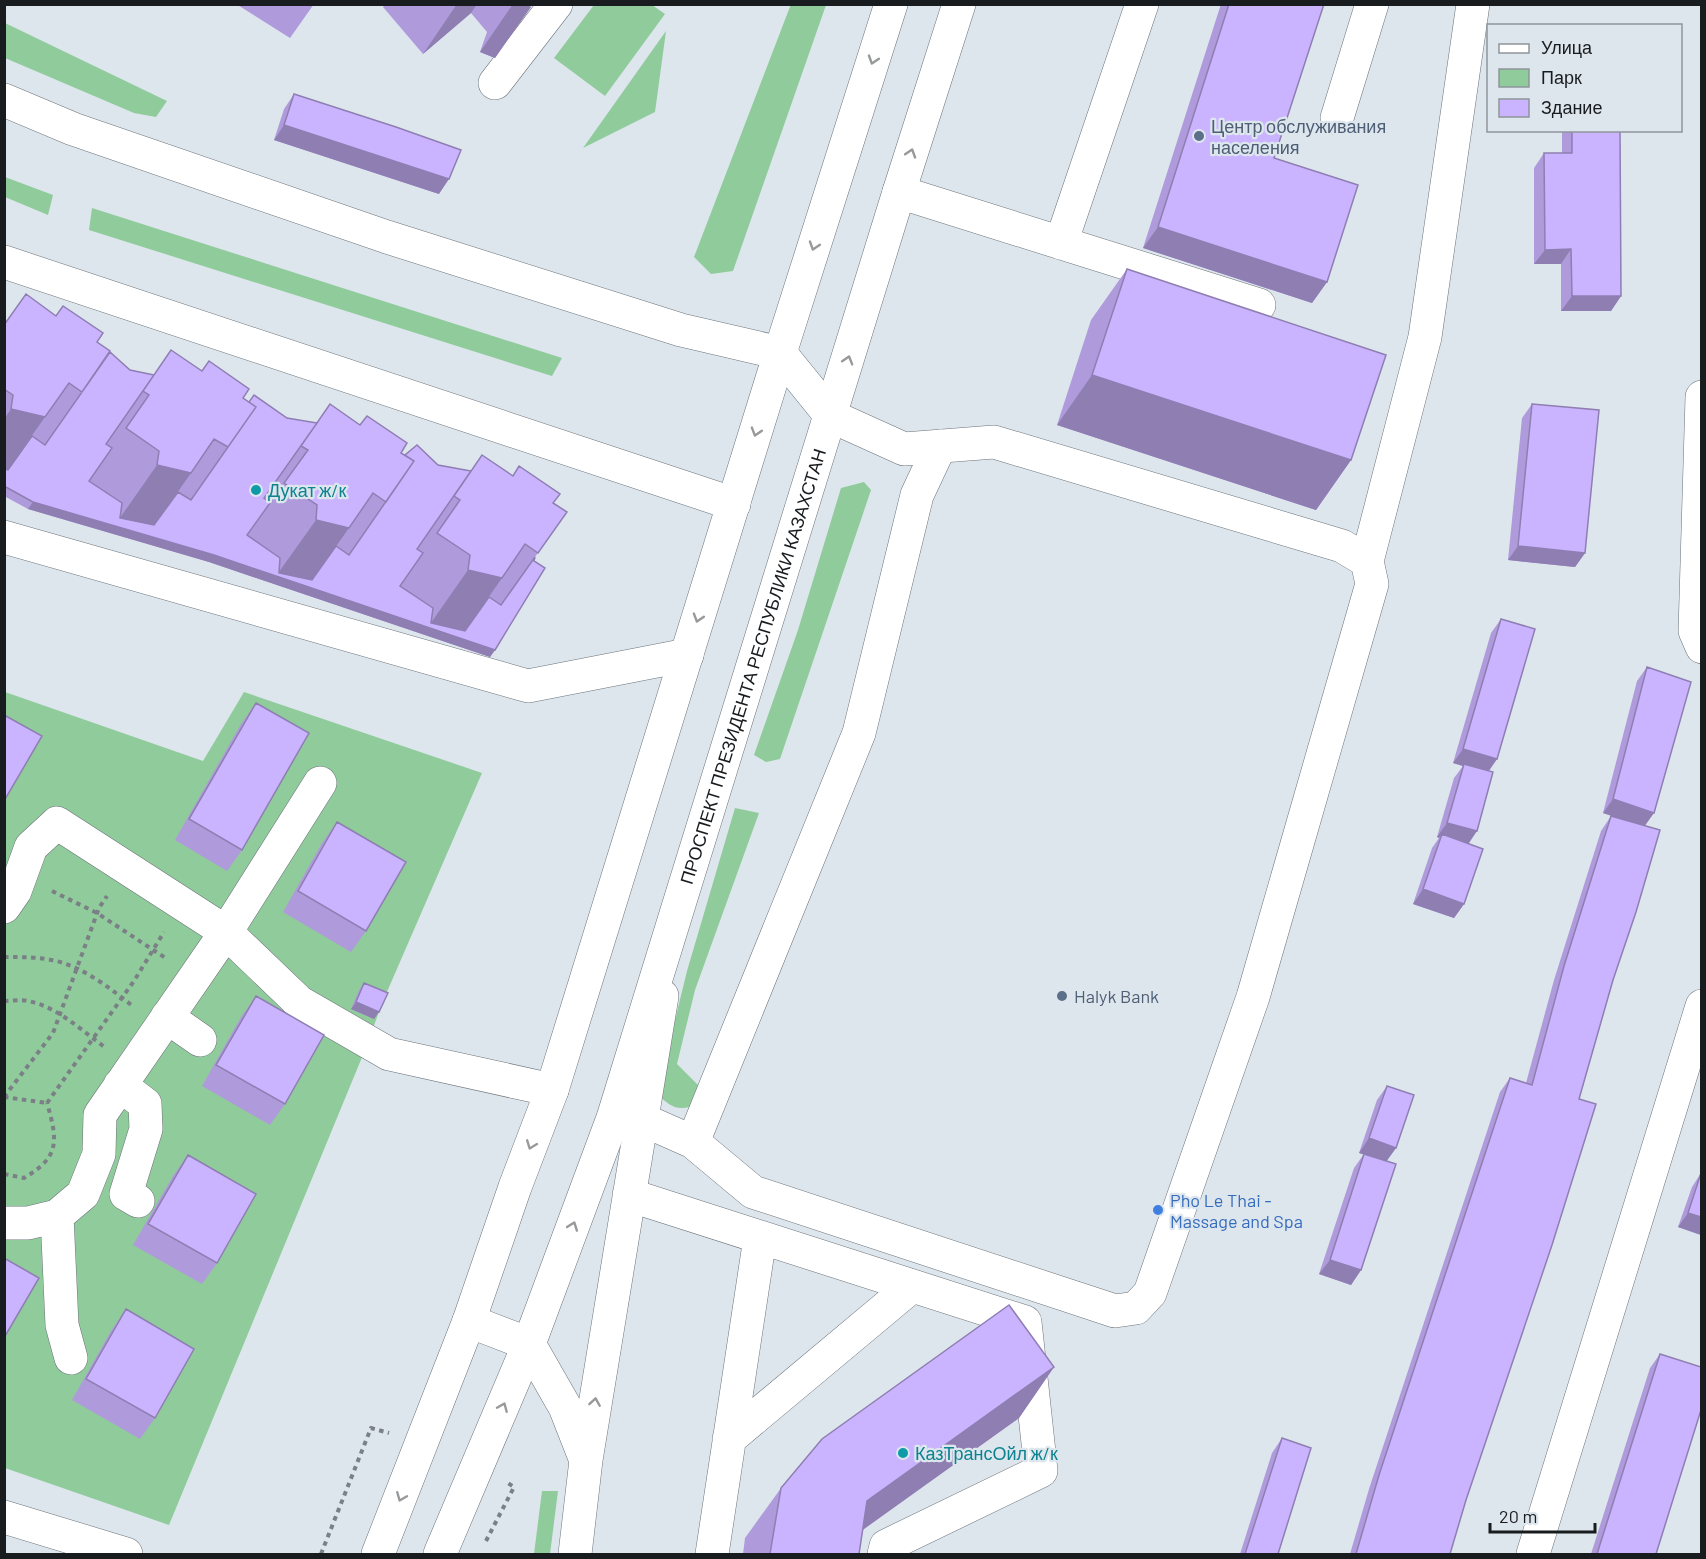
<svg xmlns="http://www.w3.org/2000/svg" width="1706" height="1559" font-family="Barlow,sans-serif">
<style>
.green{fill:#90cb9b}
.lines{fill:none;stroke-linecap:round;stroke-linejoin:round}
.minor-casing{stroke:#6c737a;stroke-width:34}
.major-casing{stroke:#6c737a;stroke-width:34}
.path{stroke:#7a8085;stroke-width:4;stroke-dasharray:4.5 4.5;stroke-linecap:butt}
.minor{stroke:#fff;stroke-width:33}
.major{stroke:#fff;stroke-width:33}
.wall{fill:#af9bdb}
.shaded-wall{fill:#8e7eb2}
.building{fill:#cbb4ff;stroke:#8e7eb2;stroke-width:1.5}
.oneway{stroke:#98999a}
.service-dot{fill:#5c6f8a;stroke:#dde6ed;stroke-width:2}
.culture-dot{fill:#0f9aa8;stroke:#dde6ed;stroke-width:2}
.shop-dot{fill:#3f7fe0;stroke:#dde6ed;stroke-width:2}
.labels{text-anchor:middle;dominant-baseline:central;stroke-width:4.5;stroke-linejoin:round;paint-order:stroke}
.service-label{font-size:18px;fill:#4e5e75;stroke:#dde6ed;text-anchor:start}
.culture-label{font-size:18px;fill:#0d838f;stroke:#dde6ed;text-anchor:start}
.street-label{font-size:18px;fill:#191c1f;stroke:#dde6ed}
.shop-label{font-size:18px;fill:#366cbe;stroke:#dde6ed;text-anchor:start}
</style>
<rect width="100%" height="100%" fill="#dde6ed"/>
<path class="green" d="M791,4l35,1 -93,266 -22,3 -17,-17z
M594,5h58l13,9 -60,82 -51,-38z
M5,23l162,78 -11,16 -22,-4 -129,-55z
M666,31l-11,81 -72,36z
M5,177l48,18 -5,20 -43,-18z
M92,208l470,150 -10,18 -463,-146z
M864,482l7,8 -91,269 -14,3 -12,-7 44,-125 43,-142z
M5,692l198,69 41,-69 238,81 -99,228 -18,49 -196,475 -164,-57z
M735,808l24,5 -64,177 -18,74 21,21 1,19c-21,8 -27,4 -42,-10l30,-123z
M542,1491h16l-8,63h-16z"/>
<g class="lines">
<g class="minor-casing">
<path id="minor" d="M495,83l61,-79
M1337,118l35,-114
M899,192l360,113
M1061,243l81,-239
M4,262l730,242
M1702,397l-7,234 7,16
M4,537l524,149 159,-31
M1367,561l58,-224 48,-333
M320,783l-94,149 73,70 90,52 163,36
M4,907l11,-16 16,-44 26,-24 169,109 -126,183 -1,39 -16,40 -26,22 -29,7h-24
M167,1017l33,23
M120,1085l25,19 1,25 -20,65 12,7
M641,1119l52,23 60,50 362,119 21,-3 14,-15 103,-296 119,-413 -5,-23 -25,-15 -348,-104 -90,7 -73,-33
M693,1142l166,-409 58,-238 23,-49
M629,1195l396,127 16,149 -155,75 -2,8
M57,1216l5,109 9,33
M469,1321l60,23 36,63 20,51
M729,1439l183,-153
M4,1517l122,37
M575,1554l11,-94 76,-464
M712,1554l48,-316
M1533,1554l169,-548"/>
</g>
<g class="major-casing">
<g id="major">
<path d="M4,100l69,29 314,108 294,93 99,23 51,63"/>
<path d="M378,1554l91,-233 46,-134 37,-97 228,-737 111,-349"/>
<path id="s1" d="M440,1554l89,-210 84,-226 286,-926 60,-188"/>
</g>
</g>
<path class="path" d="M52,891l45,22 70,46
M4,957c18,0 36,0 52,4 29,7 55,28 78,46
M4,1001c8,0 17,-2 24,0 30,6 54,30 78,47
M4,1097l49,-64 46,-125 8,-12
M4,1097l43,6
M47,1103l87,-122 30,-49
M4,1174l20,4c36,-21 34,-37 23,-75
M486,1541l28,-54 -6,-4
M321,1554l50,-126 18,5"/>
<use href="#minor" class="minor"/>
<use href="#major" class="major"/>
</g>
<path class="wall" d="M236,4h78l-24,34z
M385,4h147l-37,54 -15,-6 7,-20 -16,-19 -48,41 -40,-47z
M1221,4h103l-50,154 53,124 -15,21 -169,-55z
M294,94l145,100 -165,-54 10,-31z
M1562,130h58l1,166 -10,15h-50v-47h-27v-96l10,-15h18z
M1127,269l224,191 -35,50 -259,-85 34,-105z
M56,316l41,26 33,28 24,5 48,-4 47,31 38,16 114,35 4,2 33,10 33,6 41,5 55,36 -32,45 -40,93 -5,7 -281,-95 -181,-53 -24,-13v-171z
M1532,404l53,149 -10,14 -67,-7 14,-142z
M1501,619l-4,140 -8,12 -21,72 -4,61 -10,14 -41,-14 19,-56 7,-10 -2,-1 17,-59 9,-12 -10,-3 38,-130z
M1647,667l-2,159 -32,154 -163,574h-100l19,-65 131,-397 10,-14 16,5 28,-103 47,-149 10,-15 11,3 -19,-6 34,-132z
M256,703l-14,147 -15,21 -52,-31 66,-116z
M337,822l29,109 -15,21 -68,-40 39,-69z
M364,983l10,36 -23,-10 8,-19z
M256,996l29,108 -15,21 -68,-39 39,-69z
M1387,1086l9,62 -10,13 -25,109 -10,15 -32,-11 35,-106 10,-14 -5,-1 18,-53z
M188,1155l29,108 -15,21 -69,-39 40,-69z
M1701,1173v62l-23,-8 14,-40z
M126,1309l29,109 -15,21 -68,-39 39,-69z
M1660,1354l-4,200h-65l59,-186z
M1054,1367l-35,51 -156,111 -4,25h-116l2,-16 36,-50z
M1282,1438l-4,116h-38l32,-101z"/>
<path class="shaded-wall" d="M457,4h20l-6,9 -48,41z
M513,4h14l4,3 -36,51 -15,-6z
M284,125l165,54 -10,15 -165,-54z
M1158,227l169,55 -15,21 -169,-55z
M1571,249l-10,15h-27l11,-14z
M1572,296h49l-10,15h-50z
M1092,375l259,85 -35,50 -259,-85z
M11,409l34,8 -41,58v-56z
M157,465l34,8 -42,60 -34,-8z
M33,502l181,53 62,21 40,-56 33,8 -41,58 120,41 40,-57 34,8 -42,60 35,12 -5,7 -281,-95 -181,-53z
M1518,546l67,7 -10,14 -67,-7z
M1463,749l34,10 -10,14 -23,-9 -1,2 -10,-3z
M1613,799l41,14 -10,14 -41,-14z
M1447,823l30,8 -10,15 -25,-12 -3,4 -2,-1z
M1423,889l41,15 -10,14 -41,-14z
M356,1002l23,10 -5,7 -23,-10z
M1369,1138l27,10 -10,14 -27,-9z
M1688,1213l13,4v18l-23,-8z
M1330,1260l31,10 -10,15 -32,-11z
M1054,1367l-35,51 -187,134 35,-51z"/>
<path class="building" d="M1229,4h95l-50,154 84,27 -31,97 -169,-55z
M294,94l102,33 65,23 -12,29 -165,-54z
M1572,130h48l1,166h-49l-1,-47 -26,1 -1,-97h28z
M1127,269l259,86 -35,105 -259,-85z
M26,294l30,22 7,-10 40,27 -6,9 13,9 -28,41 -13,-9 -24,34 -34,-8 2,-14 -9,-6v-64z
M171,350l31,21 7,-10 40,28 -6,9 13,9 -28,40 -14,-8 -23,34 -34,-8 2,-14 -33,-23 23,-33 -6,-4z
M110,352l20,18 24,5 -48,69 6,4 -23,33 33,22 -2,15 34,7 24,-33 13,8 65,-93 -7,-5 5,-7 33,23 30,5 -53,75 6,5 -23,32 33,23 -1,15 33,7 24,-34 13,9 65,-94 -9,-6 12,-10 21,20 33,6 -54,78 6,4 -23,33 33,22 -2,15 34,8 24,-34 12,8 34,-48 -1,4 11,7 -50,82 -281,-95 -181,-53 -29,-16v-17l4,1 24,-34 13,9z
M330,404l30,21 7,-9 40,27 -6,10 13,8 -28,41 -13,-9 -24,35 -33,-8 1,-15 -33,-22 24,-33 -7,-4z
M1532,404l67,6 -14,143 -67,-7z
M482,455l31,21 6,-10 41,28 -7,9 14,9 -29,41 -13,-9 -23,34 -34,-8 2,-15 -33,-22 23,-33 -6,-4z
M1501,619l34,10 -38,130 -34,-10z
M1647,667l44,15 -37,131 -41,-14z
M256,703l53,30 -67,117 -53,-31z
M4,715l38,21 -38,65z
M1464,764l29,8 -16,59 -30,-8z
M1611,816l49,14 -24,82 -23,68 -34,119 17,5 -44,141 -86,255 -16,54h-94l23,-79 131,-397 22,7 32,-119z
M337,822l69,40 -40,69 -68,-40z
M1442,834l41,15 -19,55 -41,-15z
M364,983l24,10 -9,19 -23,-10z
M256,996l68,39 -39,69 -69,-39z
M1387,1086l27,9 -18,53 -27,-10z
M1364,1154l32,10 -35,106 -31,-10z
M188,1155l68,39 -39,69 -69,-39z
M1701,1173v44l-13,-4z
M4,1258l35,20 -35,60z
M1009,1305l45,62 -187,134 -8,53h-89l11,-66 41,-49z
M126,1309l68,40 -39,69 -69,-39z
M1660,1354l41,13v43l-45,144h-59z
M1282,1438l29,10 -33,106h-33z"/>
<defs><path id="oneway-chevron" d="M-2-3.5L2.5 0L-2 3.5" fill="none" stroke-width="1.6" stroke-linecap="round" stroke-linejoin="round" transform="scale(1.5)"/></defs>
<g class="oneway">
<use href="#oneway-chevron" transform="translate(873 60) rotate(108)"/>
<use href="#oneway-chevron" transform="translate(911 153) rotate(-72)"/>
<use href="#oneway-chevron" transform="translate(814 246) rotate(108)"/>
<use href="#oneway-chevron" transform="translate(848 360) rotate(-73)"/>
<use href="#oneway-chevron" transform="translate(756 432) rotate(107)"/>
<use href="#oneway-chevron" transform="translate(698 618) rotate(107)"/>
<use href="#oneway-chevron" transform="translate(531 1145) rotate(111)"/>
<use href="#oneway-chevron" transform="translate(573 1226) rotate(-70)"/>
<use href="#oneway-chevron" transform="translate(595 1402) rotate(-81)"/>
<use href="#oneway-chevron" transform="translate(503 1407) rotate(-67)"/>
<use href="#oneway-chevron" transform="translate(401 1497) rotate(112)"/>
</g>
<g class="service-dot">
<circle cx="1199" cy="136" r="6"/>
<circle cx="1062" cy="996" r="6"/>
</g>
<g class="culture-dot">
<circle cx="256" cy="490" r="6"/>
<circle cx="903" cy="1453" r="6"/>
</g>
<circle class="shop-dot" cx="1158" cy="1210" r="6"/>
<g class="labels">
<g class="service-label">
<text x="1211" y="126">Центр обслуживания<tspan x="1211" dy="21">населения</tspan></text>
<text x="1074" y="996">Halyk Bank</text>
</g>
<g class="culture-label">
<text x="268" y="490">Дукат ж/к</text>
<text x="915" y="1453">КазТрансОйл ж/к</text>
</g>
<g class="street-label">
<text stroke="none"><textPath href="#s1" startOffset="942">ПРОСПЕКТ ПРЕЗИДЕНТА РЕСПУБЛИКИ КАЗАХСТАН</textPath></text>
</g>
<g class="shop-label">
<text x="1170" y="1200">Pho Le Thai -<tspan x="1170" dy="21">Massage and Spa</tspan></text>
</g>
</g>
<rect width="1706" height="1559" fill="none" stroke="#191c1f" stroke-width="12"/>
<rect x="1487" y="24" width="195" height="108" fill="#dde6ed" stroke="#8f959b" stroke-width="1.5"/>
<rect x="1499" y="44" width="30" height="9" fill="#ffffff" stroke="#8f959b" stroke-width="1.5"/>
<text x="1541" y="54" font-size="18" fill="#191c1f">Улица</text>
<rect x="1499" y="69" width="30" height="18" fill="#90cb9b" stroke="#8f959b" stroke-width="1.5"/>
<text x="1541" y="84" font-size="18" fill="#191c1f">Парк</text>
<rect x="1499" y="99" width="30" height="18" fill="#cbb4ff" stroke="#8f959b" stroke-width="1.5"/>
<text x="1541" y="114" font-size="18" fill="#191c1f">Здание</text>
<path d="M1490 1523v9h105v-9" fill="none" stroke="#191c1f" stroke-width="3"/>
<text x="1499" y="1523" font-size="18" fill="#191c1f" stroke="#dde6ed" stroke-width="4.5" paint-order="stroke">20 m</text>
</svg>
